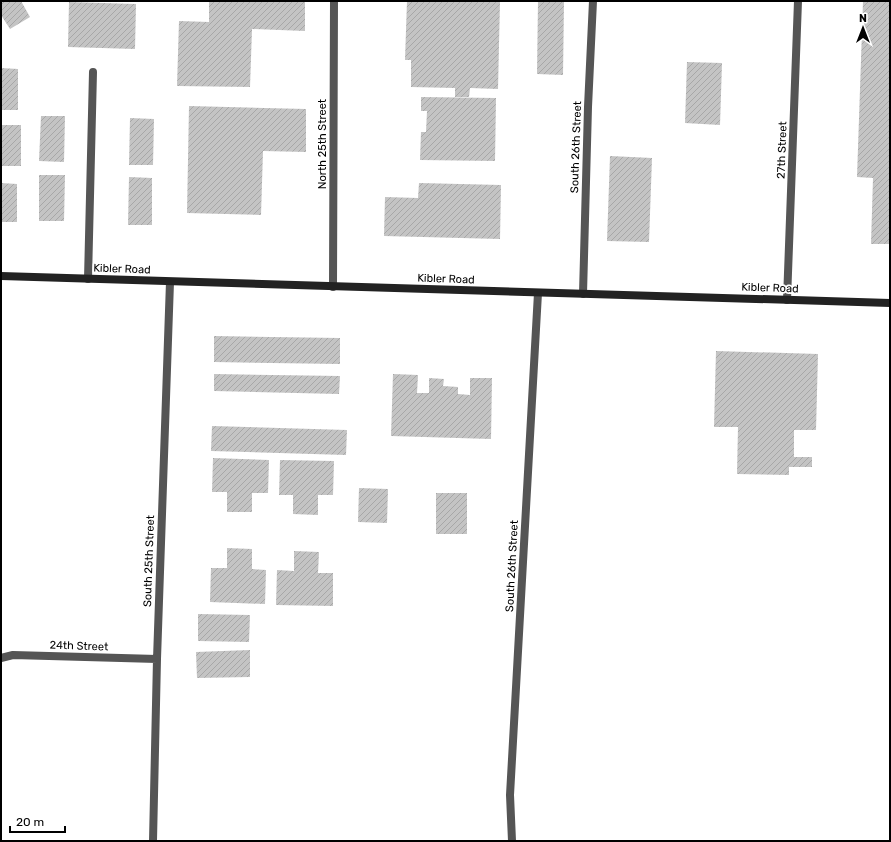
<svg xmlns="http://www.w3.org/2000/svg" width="891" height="842" font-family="Rubik,sans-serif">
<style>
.building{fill:url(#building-hatch)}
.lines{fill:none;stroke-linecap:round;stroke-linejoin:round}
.service{stroke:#555;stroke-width:8}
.minor{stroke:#555;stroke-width:8}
.secondary{stroke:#222;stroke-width:8}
.labels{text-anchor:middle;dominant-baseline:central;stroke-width:3.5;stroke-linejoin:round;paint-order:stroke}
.street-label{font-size:11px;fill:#000;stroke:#fff}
</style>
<defs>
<pattern id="building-hatch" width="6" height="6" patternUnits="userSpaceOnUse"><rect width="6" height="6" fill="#c4c4c4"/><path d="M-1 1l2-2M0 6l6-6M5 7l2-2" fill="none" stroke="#a7a7a7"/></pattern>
</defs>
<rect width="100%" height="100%" fill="#fff"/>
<path class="building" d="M1,1h20l9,16 -20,12 -9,-14z
M245,1h60v30l-53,-2 -2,58 -73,-1 2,-65 30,1v-20h36z
M407,1h93l-2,88 -28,-1 -1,9h-14v-9l-44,-1v-27h-6z
M538,1h26l-1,74 -26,-1z
M863,1h27v243h-19l2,-66 -16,-1z
M69,2l67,2 -1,45 -67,-2z
M687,62l35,1 -2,62 -35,-2z
M1,68l17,1v41h-17z
M421,97l75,1 -1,63 -75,-1 1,-28h5l1,-21h-6z
M189,106l117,3v43l-43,-1 -2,64 -74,-2z
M41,116h24l-1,46 -25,-1z
M130,118l24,1 -1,46h-24z
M1,125h20v41h-20z
M610,156l42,2 -3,84 -42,-1z
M39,175h26l-1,46h-25z
M129,177l23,1v47h-24z
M1,183l16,1v38h-16z
M419,183l82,2 -1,54 -116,-3 1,-39 33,1z
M214,336l126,2v26l-126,-2z
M716,351l102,3 -2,76h-22v27h18v10h-23v8l-52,-1 1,-47h-24z
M214,374l126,2 -1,18 -125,-3z
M393,374l25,1 -1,18h12v-15l15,1 -1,7 15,1v7l12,1v-17h22l-1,61 -100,-3z
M212,426l135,4 -1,25 -135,-4z
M213,458l56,2 -1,33h-16v19h-25v-20h-15z
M280,460l54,1 -1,34h-15v20l-25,-1v-19h-14z
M359,488l29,1 -1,34 -29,-1z
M436,493h31v41h-31z
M227,548l25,1v20l14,1 -1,34 -55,-2 1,-34h16z
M294,551l25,1 -1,21h15v33l-57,-1 1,-35 17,1z
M198,614l52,1 -1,27 -51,-1z
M250,650v27l-53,1 -1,-26z"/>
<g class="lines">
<path class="service" d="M88,279l5,-207
M333,287l1,-286"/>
<path class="minor" d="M583,294l5,-187 5,-106
M787,300l11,-299
M1,658l12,-3 144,4
M153,841l4,-182 13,-377
M512,841l-2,-46 28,-502"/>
<path class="secondary" d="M1,276l889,27"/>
</g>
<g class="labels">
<g class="street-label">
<text transform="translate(322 144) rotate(-90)">North 25th Street</text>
<text transform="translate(576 147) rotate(-88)">South 26th Street</text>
<text transform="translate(782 150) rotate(-88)">27th Street</text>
<text transform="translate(122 269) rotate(2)">Kibler Road</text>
<text transform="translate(446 279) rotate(2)">Kibler Road</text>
<text transform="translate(770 288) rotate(2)">Kibler Road</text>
<text transform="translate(149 561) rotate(-88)">South 25th Street</text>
<text transform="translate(512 566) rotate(-87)">South 26th Street</text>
<text transform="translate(79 646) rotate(2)">24th Street</text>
</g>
</g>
<rect width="891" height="842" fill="none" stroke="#000000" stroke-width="4"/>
<g transform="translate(863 28)" stroke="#ffffff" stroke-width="3" paint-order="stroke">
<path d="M0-3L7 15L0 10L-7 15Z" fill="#000000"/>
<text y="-6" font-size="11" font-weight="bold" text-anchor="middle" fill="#000000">N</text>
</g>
<path d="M10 826v6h55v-6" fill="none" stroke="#000000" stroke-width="2"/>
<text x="16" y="826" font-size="12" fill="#000000" stroke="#ffffff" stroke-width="3" paint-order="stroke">20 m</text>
</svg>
